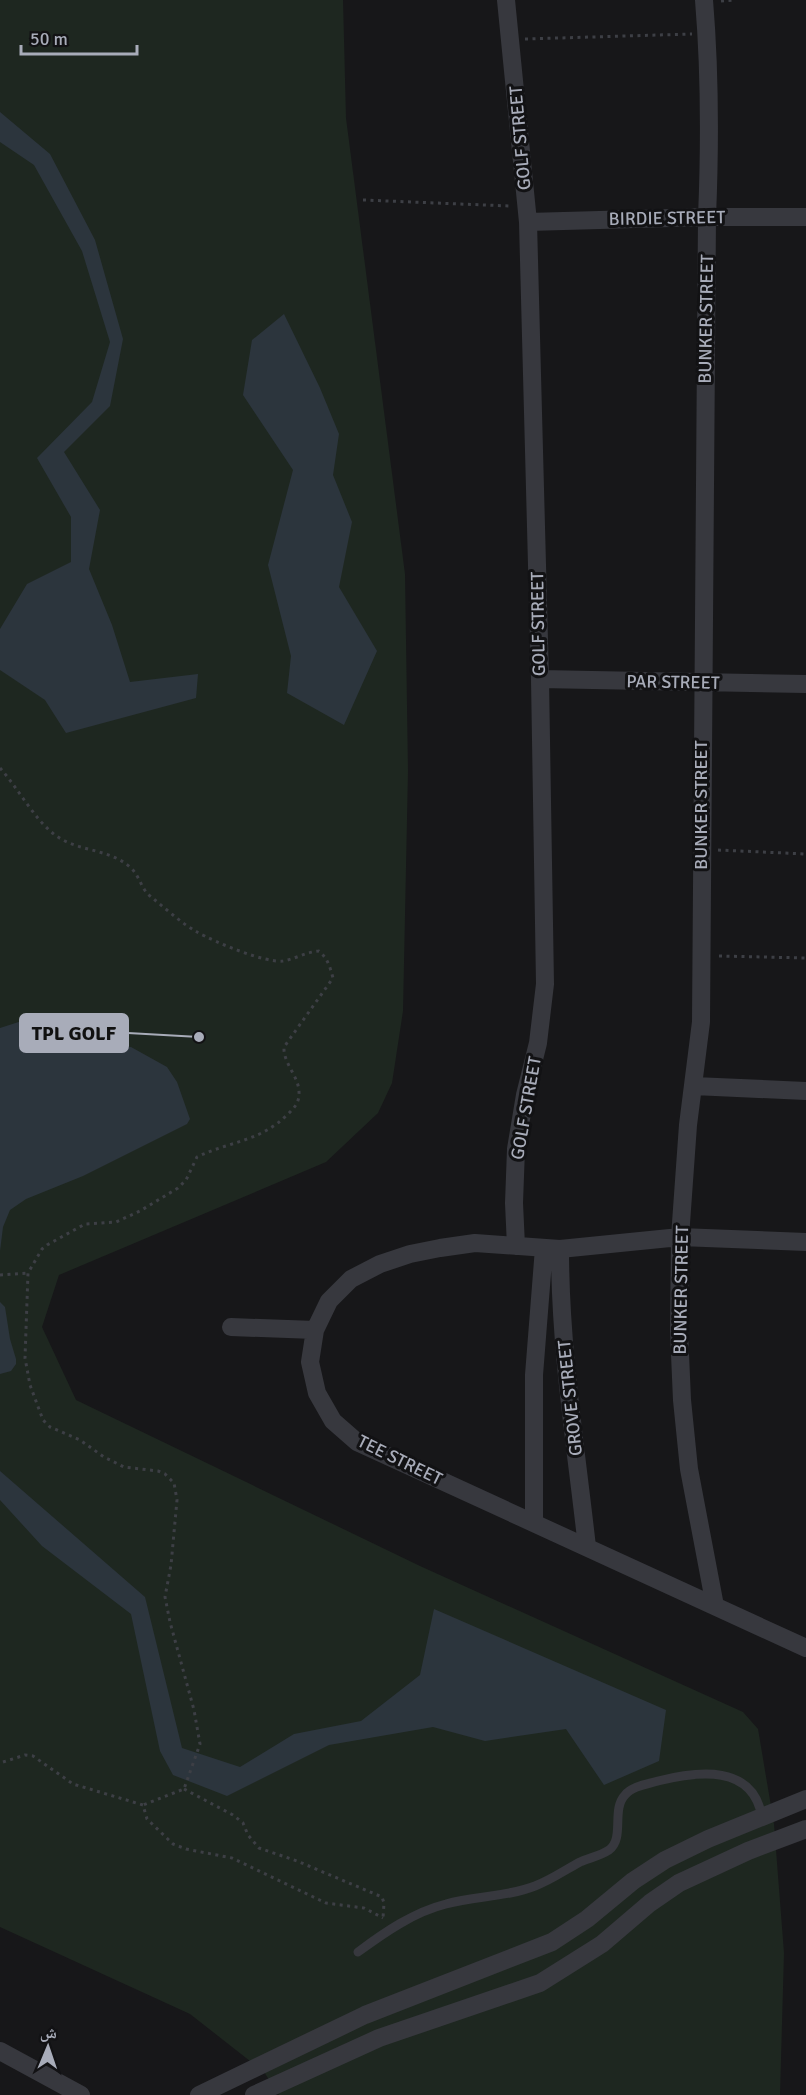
<svg xmlns="http://www.w3.org/2000/svg" width="806" height="2095" font-family="Signika,'Noto Naskh Arabic',sans-serif">
<style>
.green{fill:#1e2720}
.water{fill:#2c353d}
.lines{fill:none;stroke-linecap:round;stroke-linejoin:round}
.path{stroke:#3d3f45;stroke-width:3;stroke-dasharray:3 4.5;stroke-linecap:butt}
.lane{stroke:#37383e;stroke-width:9}
.street{stroke:#37383e;stroke-width:18}
.labels{text-anchor:middle;dominant-baseline:central;stroke-width:6;stroke-linejoin:round;paint-order:stroke}
.street-label{font-size:18px;fill:#a8acb9;stroke:#121214}
.leader{fill:none;stroke:#a8acb9;stroke-width:2}
.callout-dot{fill:#a8acb9;stroke:#121214;stroke-width:2}
.callout{fill:#a8acb9;stroke:#a8acb9;stroke-width:2}
.callout-label{font-size:20px;text-anchor:middle;font-weight:bold;fill:#111}
</style>
<rect width="100%" height="100%" fill="#171719"/>
<path class="green" d="M0,0h343l3,118 59,456 3,197 -5,240 -11,72 -14,30 -52,49 -267,113 -17,52 34,73 344,166 323,146 15,17 16,95 10,129 -4,142h-501l-15,-23 -74,-58 -190,-87z"/>
<path class="water" d="M0,112l50,42 45,86 28,99 -13,67 -46,46 36,58 -11,59 23,56 18,57 68,-8 -2,24 -130,35 -21,-33 -45,-30v-41l27,-45 44,-22v-45l-34,-59 55,-56 18,-60 -28,-91 -48,-86 -34,-23z
M284,314l36,74 19,46 -6,41 19,47 -13,65 38,64 -33,74 -57,-32 4,-37 -23,-91 25,-95 -50,-75 9,-55z
M41,1017l12,2 12,6 20,20 27,3 19,-1 36,20 10,15 13,37 -3,5 -104,52 -57,23 -16,11 -7,17 -3,24v-223l28,-9z
M0,1302l5,5 5,32 6,20v5l-5,7 -11,3z
M0,1471l145,126 37,151 58,19 54,-33 67,-13 59,-46 14,-66 232,101 -7,51 -55,24 -38,-56 -81,12 -52,-14 -104,18 -102,51 -54,-21 -13,-24 -29,-137 -89,-68 -42,-46z"/>
<g class="lines">
<path class="path" d="M721,1l13,-1
M525,39l167,-5
M363,200l146,6
M0,768c18,20 34,51 55,67 23,17 53,13 75,32 10,9 11,22 20,29 15,12 31,27 47,36 18,10 67,31 86,29 12,-2 23,-9 36,-10 9,8 11,16 14,27l-49,69c-1,17 16,30 15,47 0,9 -5,14 -11,20 -28,28 -58,27 -91,43l-11,23 -8,8 -38,23 -24,11 -31,2 -38,21 -5,4 -14,24 -3,85 5,27 13,35 7,7 30,13 24,17 20,10 34,4 7,3 9,9 3,17 -6,65 -6,32 5,25 24,88 6,34 -16,45 -41,16
M718,850l88,4
M719,956l87,2
M0,1275l28,-2
M3,1762l22,-7 8,1 40,28 70,21 4,14 26,25 13,5 46,9 94,45 38,5 19,10
M184,1789l49,26 10,8 5,12 11,13 38,13 85,36 2,6 -1,15"/>
<path class="lane" d="M358,1952c27,-20 56,-40 88,-48 29,-8 61,-7 89,-18 16,-6 30,-16 45,-24 9,-4 20,-6 29,-12 16,-12 2,-40 16,-55 7,-9 23,-11 33,-14 40,-10 95,-17 104,36"/>
<path class="street" d="M506,0l22,222 12,457 5,305 -7,59 -13,52 -9,54 -2,54 2,43
M704,0c6,72 6,145 3,217l-6,805 -13,103 -8,112 -1,94 3,69 7,69 26,137
M528,222l179,-5h99
M540,679l266,5
M694,1086l112,5
M806,1242l-126,-5 -120,12 -85,-6 -35,5 -30,6 -30,10 -29,15 -22,22 -14,29 -5,32 7,31 16,28 24,21 449,206
M560,1249c0,100 16,199 27,298
M231,1327l84,3
M534,1523v-148l10,-127
M0,2051l81,44
M199,2095l166,-80 187,-73 35,-23 46,-38 32,-21 43,-21 98,-40
M254,2095l125,-57 161,-55 62,-39 48,-41 29,-20 69,-32 58,-22"/>
</g>
<g class="labels">
<g class="street-label">
<text transform="translate(520 138) rotate(-95)">GOLF STREET</text>
<text transform="translate(667 218) rotate(-1)">BIRDIE STREET</text>
<text transform="translate(706 319) rotate(-89)">BUNKER STREET</text>
<text transform="translate(538 624) rotate(-91)">GOLF STREET</text>
<text transform="translate(673 682) rotate(1)">PAR STREET</text>
<text transform="translate(701 805) rotate(-90)">BUNKER STREET</text>
<text transform="translate(526 1108) rotate(-80)">GOLF STREET</text>
<text transform="translate(681 1290) rotate(-89)">BUNKER STREET</text>
<text transform="translate(570 1398) rotate(-96)">GROVE STREET</text>
<text transform="translate(400 1460) rotate(26)">TEE STREET</text>
</g>
</g>
<path class="leader" d="M199 1037L128 1033"/>
<circle class="callout-dot" cx="199" cy="1037" r="6"/>
<rect class="callout" x="20" y="1014" width="108" height="38" rx="6"/>
<g class="callout-label">
<text x="74" y="1040">TPL GOLF</text>
</g>
<g transform="translate(48 2047) rotate(2)" stroke="#121214" stroke-width="4.5" paint-order="stroke">
<path d="M0-4.5L10 22L0 15L-10 22Z" fill="#a8acb9"/>
<text y="-9" font-size="16" font-weight="bold" text-anchor="middle" fill="#a8acb9">ش</text>
</g>
<path d="M21 45v9h116v-9" fill="none" stroke="#a8acb9" stroke-width="3"/>
<text x="30" y="45" font-size="18" fill="#a8acb9" stroke="#121214" stroke-width="4.5" paint-order="stroke">50 m</text>
</svg>
